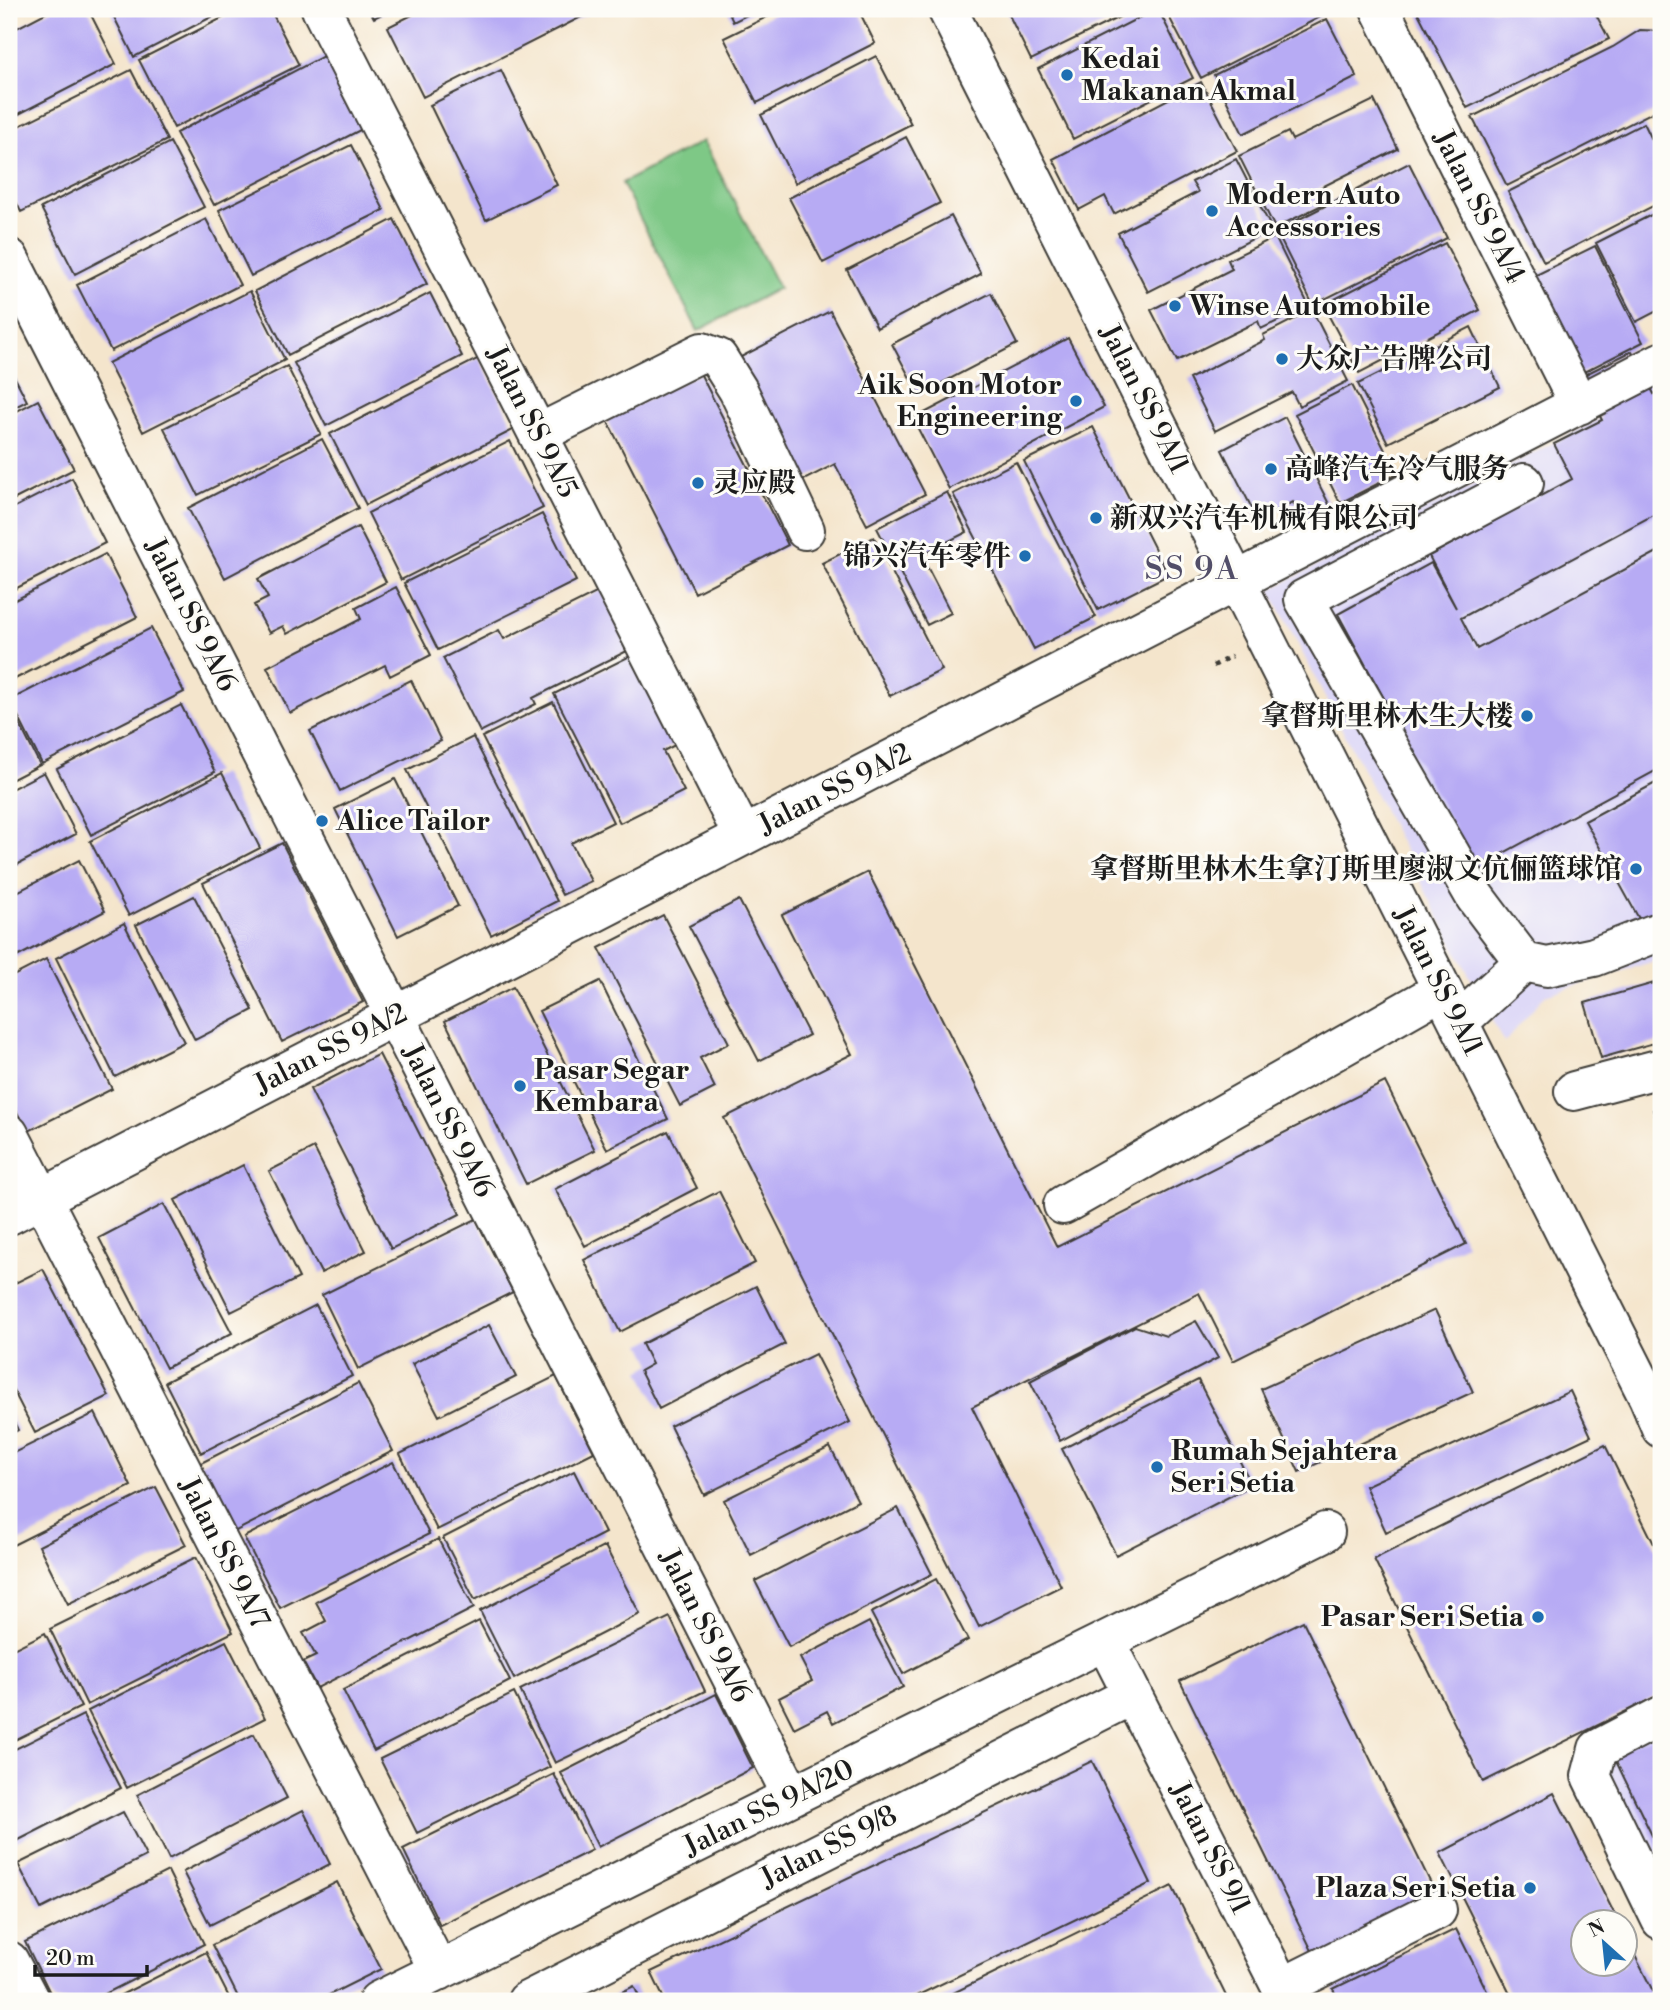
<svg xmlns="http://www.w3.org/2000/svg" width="1670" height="2010" font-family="'Libre Bodoni','Noto Serif SC',serif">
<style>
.built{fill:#dbd6f7}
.green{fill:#7ec886;stroke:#4d7251;stroke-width:2}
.building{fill:#b7abf4}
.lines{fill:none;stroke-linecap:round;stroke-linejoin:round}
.minor-casing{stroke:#3c3a36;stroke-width:42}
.path{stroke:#3c3a36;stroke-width:4.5;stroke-dasharray:5 5;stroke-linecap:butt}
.minor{stroke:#fff;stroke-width:38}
.poi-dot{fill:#1f6fb2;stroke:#fdfcf7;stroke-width:2.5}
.labels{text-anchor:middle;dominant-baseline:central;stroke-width:6;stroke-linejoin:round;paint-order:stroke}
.poi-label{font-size:28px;font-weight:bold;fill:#1c1c1c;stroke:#fdfcf7;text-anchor:start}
.street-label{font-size:28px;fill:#1c1c1c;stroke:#fdfcf7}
.quarter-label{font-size:32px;letter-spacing:2px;fill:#524e68;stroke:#fdfcf7}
</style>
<rect width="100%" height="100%" fill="#fdfcf7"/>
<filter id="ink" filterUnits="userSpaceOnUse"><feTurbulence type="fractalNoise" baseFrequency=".0143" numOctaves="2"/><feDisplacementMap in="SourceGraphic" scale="14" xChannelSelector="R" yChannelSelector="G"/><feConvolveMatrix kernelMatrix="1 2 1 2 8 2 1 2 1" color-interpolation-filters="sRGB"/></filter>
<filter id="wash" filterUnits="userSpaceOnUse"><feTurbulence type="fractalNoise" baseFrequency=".00686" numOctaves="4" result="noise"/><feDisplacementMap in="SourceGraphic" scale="28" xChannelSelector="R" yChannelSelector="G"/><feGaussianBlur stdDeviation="1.57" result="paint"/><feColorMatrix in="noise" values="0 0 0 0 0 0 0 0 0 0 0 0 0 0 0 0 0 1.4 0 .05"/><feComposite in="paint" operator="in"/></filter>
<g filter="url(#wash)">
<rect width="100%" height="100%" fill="#f4e5cc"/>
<path class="built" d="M1661,387v572l-116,36 -41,48 -234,-453z
M1661,1728v166l-58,-118 2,-19z"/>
<path class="green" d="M703,141l76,147 -81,43 -76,-148z"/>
<g id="blocks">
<path class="building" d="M53,9h35l28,55 -107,55v-87z
M110,9h117l-93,48z
M240,9h30l29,56 -125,63 -35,-68z
M369,9h23l-18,9z
M424,9h173l-174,88 -35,-70z
M727,9h32l-26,13z
M783,9h12l2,4 7,-4h54l17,34 -118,60 -33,-65z
M1006,9h130l-105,51z
M1156,9h2l35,69 -120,61 -35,-70z
M1165,9h166l1,2 -131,67z
M1416,9h177l16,30 -142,69z
M1327,19l30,58 -114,57 -29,-59z
M1640,30l21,1v77l-154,78 -35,-69 141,-70z
M327,54l39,73 -152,78 -38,-72z
M876,56l35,68 -116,59 -34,-68z
M131,70l36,70 -146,72 -12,-25v-56z
M501,70l56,115 -71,35 -56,-115z
M1201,82l36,69 -123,63 -9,-18 -26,14 -26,-51z
M1374,100l24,49 -82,41 8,14 -49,24 -36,-72 49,-24 4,8z
M1644,123l17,35v44l-117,60 -36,-70z
M906,137l34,66 -117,60 -34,-65z
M170,142l34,65 -129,67 -34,-66z
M351,145l33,65 -133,66 -32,-66z
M1236,159l36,70 -124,63 -30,-59 80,-41 -6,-10z
M1409,163l38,75 -134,67 -37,-74z
M1661,210v99l-25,13 -40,-79z
M951,216l30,58 -104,54 -30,-58z
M206,219l34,66 -129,66 -34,-66z
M394,219l33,65 -139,71 -33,-64z
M1275,237l34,69 -48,23 -3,-8 -81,40 -26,-51 81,-41 -4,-9z
M1445,243l35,67 -121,63 -36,-68z
M1595,246l48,96 -67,34 -48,-97z
M250,291l35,69 -142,72 -35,-69z
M430,293l32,63 -136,70 -32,-63z
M991,293l26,51 -98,51 -27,-51z
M1312,310l36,71 -49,25 -7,-14 -77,39 -26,-52 76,-39 -2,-5z
M830,311l95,183 -58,31 -32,-61 -35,18 -63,-123z
M1471,327l29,60 -112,56 -30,-59z
M1068,338l36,69 -155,82 -36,-70z
M1632,351l22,43 7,-4v121l-200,107 16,31 184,-99v218l-185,100 -138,-254 93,-51 25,45 -27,-52 143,-77 -18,-35 48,-24 -22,-43z
M479,358l36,71 -149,76 -36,-71z
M9,366l18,35 -18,9z
M287,366l34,68 -123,61 -34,-67z
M700,373l88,172 -93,48 -88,-173z
M1352,385l45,89 -57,29 -45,-89z
M38,400l36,69 -65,33v-87z
M1285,417l45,89 -28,15 -9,-19 -35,18 -36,-70z
M1093,427l75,148 -70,35 -74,-149z
M322,439l36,69 -133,70 -37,-70z
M510,441l33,67 -142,72 -33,-67z
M1016,462l80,155 -62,32 -81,-155z
M72,478l33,65 -96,49v-82z
M947,492l20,40 -46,23 30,58 -24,12 -50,-97z
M542,514l34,67 -138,69 -34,-67z
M358,527l28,55 -99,52 -4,-8 -14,7 -15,-28 14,-7 -10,-19z
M874,537l68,133 -52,26 -68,-133z
M105,554l32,63 -128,65v-79z
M396,587l35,68 -41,21 -5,-11 -95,48 -23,-46 94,-48 -5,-11z
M602,590l29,59 -98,49 3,6 -56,28 -37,-74 56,-28 5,9z
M151,628l33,64 -142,72 -32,-64z
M632,655l45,89 -14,7 21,40 -64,32 -66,-129z
M411,680l30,61 -101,50 -30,-60z
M553,702l60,120 -42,21 20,38 -29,14 -80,-158z
M9,703l31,62 -31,16z
M181,705l34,67 -124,63 -34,-66z
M473,737l84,164 -66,34 -84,-165z
M44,772l32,62 -67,35v-79z
M222,773l38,75 -131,68 -39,-75z
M395,779l63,127 -60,30 -63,-127z
M1661,780v136l-18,10 -58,-105z
M282,843l81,159 -81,40 -79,-159z
M79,860l26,51 -96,50v-65z
M868,872l189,375 328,-165 81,162 -233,117 -34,-68 -227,114 89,179 -82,41 -255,-509 128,-64 -70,-139z
M194,896l59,114 -58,30 -59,-115z
M739,900l70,135 -50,26 -70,-135z
M663,915l66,128 -29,15 15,30 -35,18 -81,-158z
M124,923l60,119 -69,35 -59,-119z
M46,959l66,130 -85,43 -18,-36v-118z
M600,981l68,138 -61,30 -68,-138z
M1661,981v60l-60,17 -16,-55z
M513,987l82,163 -69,34 -81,-163z
M379,1054l81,160 -69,35 -81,-160z
M1661,1108v28l-8,-26z
M668,1131l29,57 -112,58 -30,-57z
M314,1148l52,103 -45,22 -52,-102z
M243,1165l56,113 -68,34 -56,-112z
M719,1191l36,72 -135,69 -36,-72z
M164,1204l68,129 -66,35 -67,-130z
M476,1219l37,73 -155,77 -36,-74z
M43,1269l66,127 -74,37 -26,-51v-96z
M756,1286l29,58 -126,65 -19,-38 12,-7 -10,-20z
M316,1305l36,71 -151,77 -36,-71z
M1435,1310l38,82 -174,80 -38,-83z
M1196,1321l22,37 -158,83 -30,-60 105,-55 31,10z
M489,1325l27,52 -77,39 -27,-52z
M815,1354l35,68 -146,73 -34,-69z
M556,1376l38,76 -157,78 -37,-76z
M1198,1380l54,105 -136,70 -54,-106z
M358,1383l35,68 -159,81 -35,-68z
M1570,1391l21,45 -205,96 -21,-46z
M9,1411l9,19 -9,5z
M95,1413l36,73 -120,60 -2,-5v-86z
M1605,1445l56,113v136l-178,88 -109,-223z
M830,1447l28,54 -107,54 -27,-55z
M393,1462l36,72 -149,74 -36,-71z
M574,1471l31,62 -130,67 -32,-62z
M156,1487l30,58 -118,59 -29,-58z
M898,1508l34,66 -143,73 -34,-66z
M438,1539l36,69 -157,80 -14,-26 13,-6 -13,-23 23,-12 -10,-19z
M605,1546l35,68 -126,65 -34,-68z
M196,1557l37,75 -146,73 -37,-76z
M936,1579l32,61 -65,34 -32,-61z
M670,1617l35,74 -150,72 -35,-73z
M479,1621l31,60 -136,70 -31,-61z
M1303,1621l136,279 -122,61 -137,-280z
M869,1622l34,65 -70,36 -6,-12 -33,17 -15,-30 33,-17 -12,-23z
M45,1633l36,74 -72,36v-92z
M226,1641l39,77 -138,70 -39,-77z
M514,1693l36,74 -133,66 -37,-74z
M716,1694l37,74 -155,79 -37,-74z
M83,1715l38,73 -112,57v-93z
M1661,1732v122l-48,-99z
M254,1734l33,64 -118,61 -32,-64z
M1092,1761l59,122 -245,118h-241l-14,-29z
M554,1774l38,76 -152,75 -37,-76z
M1554,1793l65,130h-37v42h42v-31l34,67h-144l-74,-148z
M303,1810l27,54 -120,61 -27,-53z
M123,1812l23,44 -105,53 -23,-45z
M168,1871l36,73 -113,57h-37l-29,-59z
M337,1882l44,87 -64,32h-77l-28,-56z
M1172,1886l55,112 -5,3h-285z
M1456,1929l36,72h-153l-6,-12z
M206,1952l25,49h-122z
M634,1986l7,15h-38z"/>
</g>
</g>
<g filter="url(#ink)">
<use href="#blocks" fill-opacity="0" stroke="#3c3a36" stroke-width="2"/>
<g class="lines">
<g class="minor-casing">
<path id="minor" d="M321,9l422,827
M947,9l701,1388 13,31
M1380,9l199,396
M9,258l783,1538
M538,434l164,-82 16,6 20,32 67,140
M1524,962l-49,-65 -171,-298 220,-116
M1459,1022l65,-60 23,5 47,-10 67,-26
M1574,1091l87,-23
M9,1134l430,837
M1063,1205l379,-215
M9,1215l1652,-853
M1105,1641l220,-109
M1661,1716l-63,33 -7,27 70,144
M9,1961l21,40
M1281,1988l156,-78
M378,2001l727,-360 183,360
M527,2001l605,-306"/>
</g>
<path class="path" d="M1213,666l19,-10"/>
<use href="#minor" class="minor"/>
</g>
</g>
<g class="poi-dot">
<circle cx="1067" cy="75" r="7"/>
<circle cx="1212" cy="211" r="7"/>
<circle cx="1175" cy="306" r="7"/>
<circle cx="1282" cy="359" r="7"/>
<circle cx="1076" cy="401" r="7"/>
<circle cx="1271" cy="469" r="7"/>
<circle cx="698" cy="483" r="7"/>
<circle cx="1096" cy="518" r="7"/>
<circle cx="1025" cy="556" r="7"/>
<circle cx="1527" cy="716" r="7"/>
<circle cx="322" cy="821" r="7"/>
<circle cx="1636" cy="869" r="7"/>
<circle cx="520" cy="1086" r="7"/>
<circle cx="1157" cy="1467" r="7"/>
<circle cx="1538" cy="1617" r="7"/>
<circle cx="1530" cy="1888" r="7"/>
</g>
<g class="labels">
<g class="poi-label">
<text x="1081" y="59">Kedai<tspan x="1081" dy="32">Makanan Akmal</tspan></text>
<text x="1226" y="195">Modern Auto<tspan x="1226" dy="32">Accessories</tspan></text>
<text x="1189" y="306">Winse Automobile</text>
<text x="1296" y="359">大众广告牌公司</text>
<text x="1062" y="385" text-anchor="end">Aik Soon Motor<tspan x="1062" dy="32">Engineering</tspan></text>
<text x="1285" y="469">高峰汽车冷气服务</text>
<text x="712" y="483">灵应殿</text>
<text x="1110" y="518">新双兴汽车机械有限公司</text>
<text x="1011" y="556" text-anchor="end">锦兴汽车零件</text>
<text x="1513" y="716" text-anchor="end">拿督斯里林木生大楼</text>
<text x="336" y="821">Alice Tailor</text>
<text x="1622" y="869" text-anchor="end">拿督斯里林木生拿汀斯里廖淑文伉俪篮球馆</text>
<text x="534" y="1070">Pasar Segar<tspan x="534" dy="32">Kembara</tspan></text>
<text x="1171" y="1451">Rumah Sejahtera<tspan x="1171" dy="32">Seri Setia</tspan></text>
<text x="1524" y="1617" text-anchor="end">Pasar Seri Setia</text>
<text x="1516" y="1888" text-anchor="end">Plaza Seri Setia</text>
</g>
<g class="street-label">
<text transform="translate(1479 207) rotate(63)">Jalan SS 9A/4</text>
<text transform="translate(1144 399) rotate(63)">Jalan SS 9A/1</text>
<text transform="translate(532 422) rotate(63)">Jalan SS 9A/5</text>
<text transform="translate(191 615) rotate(63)">Jalan SS 9A/6</text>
<text transform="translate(835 789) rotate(-27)">Jalan SS 9A/2</text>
<text transform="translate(1438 981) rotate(63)">Jalan SS 9A/1</text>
<text transform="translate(331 1049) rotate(-27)">Jalan SS 9A/2</text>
<text transform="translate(448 1121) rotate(63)">Jalan SS 9A/6</text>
<text transform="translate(224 1553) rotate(63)">Jalan SS 9A/7</text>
<text transform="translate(705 1626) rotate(63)">Jalan SS 9A/6</text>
<text transform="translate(769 1808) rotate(-26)">Jalan SS 9A/20</text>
<text transform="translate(829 1847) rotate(-27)">Jalan SS 9/8</text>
<text transform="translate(1210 1848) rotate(63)">Jalan SS 9/1</text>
</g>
<g class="quarter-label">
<text x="1192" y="569">SS 9A</text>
</g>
</g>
<rect width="1670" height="2010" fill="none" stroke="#fdfcf7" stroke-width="35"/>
<g transform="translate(1604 1943) rotate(333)"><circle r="33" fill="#fdfcf7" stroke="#a3a29f" stroke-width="2"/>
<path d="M0-5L12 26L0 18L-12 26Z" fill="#1f6fb2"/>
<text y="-10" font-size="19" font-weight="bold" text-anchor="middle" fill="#1c1c1c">N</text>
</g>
<path d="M35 1965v10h112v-10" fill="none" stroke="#1c1c1c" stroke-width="3.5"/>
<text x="46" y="1965" font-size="21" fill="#1c1c1c" stroke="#fdfcf7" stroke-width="5" paint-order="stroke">20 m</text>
</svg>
